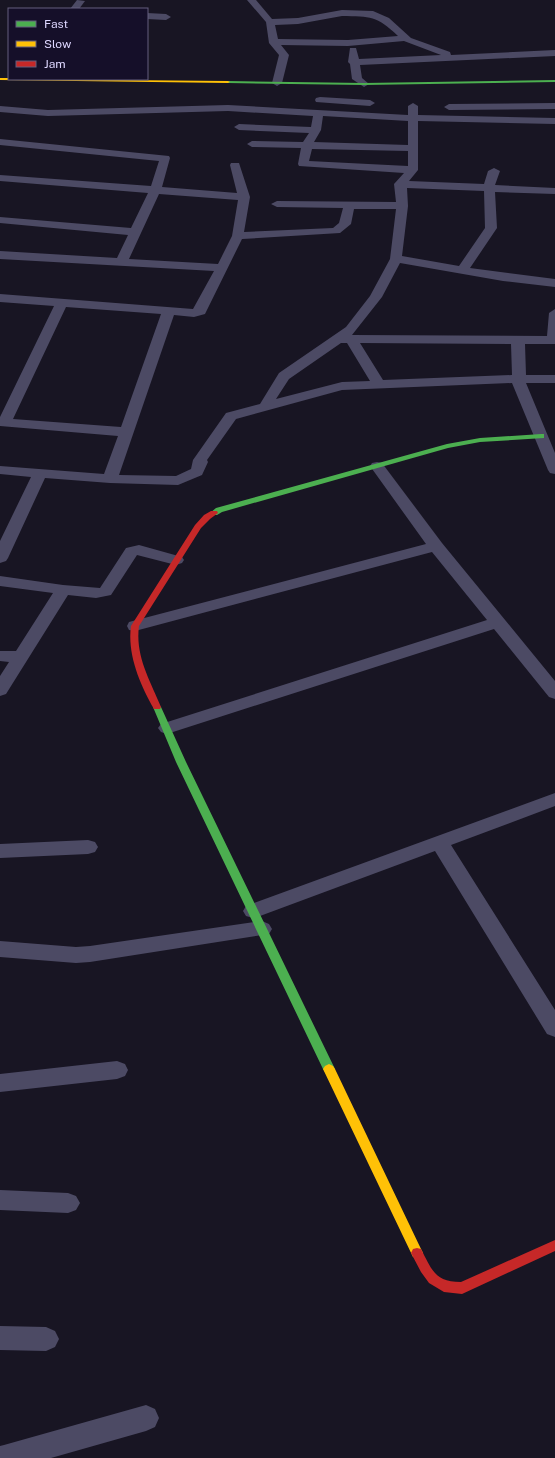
<svg xmlns="http://www.w3.org/2000/svg" width="555" height="1458" font-family="'Public Sans',sans-serif">
<style>
.lines{fill:none;stroke-linecap:round;stroke-linejoin:round}
.street{fill:#4c4a64;fill-rule:evenodd}
.fast{fill:#4caf50;fill-rule:evenodd}
.slow{fill:#ffc107;fill-rule:evenodd}
.jam{fill:#c62828;fill-rule:evenodd}
</style>
<rect width="100%" height="100%" fill="#181523"/>
<g class="lines">
<path class="street" d="M77,0l8,1 -6,8h-9z
M247,0h9l16,19 26,-1 44,-8 31,1 16,7 22,20 39,14 1,3 104,-5v6l-195,9 2,13 7,6 -5,3 -12,-8 -2,-15 -2,-2 2,-14h6l3,11 82,-4 -37,-14 -56,5 -67,-1 8,10 -7,28 -5,3 -5,-3 7,-28 -10,-12 -3,-21zM342,16c29,1 34,-1 56,20l-50,4 -70,-1 -3,-14 23,-1z
M147,13l19,1 5,3 -5,3 -19,-1z
M320,97l50,3 5,3 -5,3 -54,-4 -1,-2 1,-2z
M413,103l5,3v9l137,3v6l-137,-3v49l-9,11 75,3 4,-13 6,-3 6,3 -5,14 60,3v6l-60,-2 2,36 -27,40 85,11v8l-52,-6 -103,-18 -18,34 -30,38 195,1 2,-23 6,-4v35h-30l1,31h29v8h-29l29,70v21l-5,-1 -2,-3 -36,-87 -170,7 -106,29 -29,41 1,2 -6,13 -24,10 -68,-2 -65,-5 -37,80 -2,3 -6,2v-22l31,-64 -31,-3v-8l104,8 14,-38 -118,-10v-9l54,-111 -54,-4v-8l193,15 21,-38 -214,-12v-8l117,7 11,-23 -128,-12v-6l131,11 17,-35 -148,-12v-6l151,11 8,-25 -159,-16v-6l169,17 1,2 -8,29 75,6 -7,-28 1,-2h8l11,34 -6,35 89,-4 6,-5 4,-15 -66,-1 -6,-3 6,-3 119,1 -2,-18 10,-11 -105,-7 -1,-2 3,-16 -49,-1 -5,-3 5,-3 51,1 6,-9 -70,-3 -5,-3 5,-3 72,3 2,-11 -85,-5 -180,5 -48,-4v-6l48,4 180,-5 180,10v-9zM323,116l85,5v24l-94,-3 7,-12zM312,149l96,2v15l-99,-5zM407,188l77,3 1,37 -26,38 -57,-10 6,-50zM159,194l79,6 -6,36 -14,28 -89,-5zM354,209h42l-6,50 -20,37 -24,31 -67,46 -19,31 -34,9 -33,47 -2,9 -15,7 -57,-1 55,-160 20,2 11,-3 37,-75 98,-6 11,-9zM66,307l95,7 -40,113 -108,-8zM341,343h6l23,38 -28,1 -66,17 13,-20zM360,343l151,1 1,31 -129,5z
M555,103v6l-106,1 -5,-3 5,-3z
M377,462l5,1 60,80 113,138v18l-6,-2 -55,-68 -321,103 -6,2 -6,-2 -3,-4 3,-4 326,-104 -55,-68 -297,79 -6,-1 -2,-4 2,-4 297,-78 -56,-78 2,-3z
M139,545l43,12 2,3 -2,3 -6,2 -39,-10 -26,40 -15,3 -28,-3 -62,99 -6,2v-20l9,-14 -9,-1v-10h16l37,-58 -53,-7v-10l63,9 37,3 26,-40z
M555,793v13l-104,39 104,165v27l-8,-3 -112,-183 -175,65 -7,2 -7,-2 -3,-5 3,-5z
M88,840l7,2 3,5 -3,5 -7,2 -88,4v-14z
M262,921l7,3 3,5 -3,5 -179,28 -14,1 -76,-6v-16l76,6 14,-1z
M117,1061l8,3 3,6 -3,6 -8,3 -117,13v-18z
M0,1190l68,3 8,3 4,7 -4,7 -8,3 -68,-3z
M0,1326l46,1 9,4 4,8 -4,8 -9,4 -46,-1z
M146,1405l9,4 4,9 -4,9 -9,4 -95,27h-51v-12l4,-1z"/>
<path class="fast" d="M555,80v2l-191,3 -136,-2 -2,-1 2,-1 136,2z
M541,434h3v4l-64,4 -32,6 -226,64 -5,3h-6l-1,-2 6,-5 231,-64 33,-6z
M157,704l4,3 25,55 149,307 -2,3 -4,2 -4,-2 -2,-3 -147,-307 -23,-55z"/>
<path class="slow" d="M0,78h9v1l219,2 2,1 -2,1 -228,-3z
M329,1064l4,2 2,3 86,180 2,4 -2,4 -4,1 -4,-1 -90,-188 2,-3z"/>
<path class="jam" d="M211,511h6l1,2 -8,6 -9,9 -62,98c-4,30 11,54 22,81l-1,2h-6c-14,-24 -27,-55 -23,-83l64,-101 9,-10z
M555,1240v11l-93,43 -18,-2 -15,-9 -8,-11 -10,-19 2,-4 4,-1 4,1c11,21 14,33 40,33z"/>
</g>
<rect x="8" y="8" width="140" height="72" fill="#150f29" stroke="#655f7f"/>
<rect x="16" y="21" width="20" height="6" fill="#4caf50" stroke="#655f7f"/>
<text x="44" y="28" font-size="12" fill="#ded7ff">Fast</text>
<rect x="16" y="41" width="20" height="6" fill="#ffc107" stroke="#655f7f"/>
<text x="44" y="48" font-size="12" fill="#ded7ff">Slow</text>
<rect x="16" y="61" width="20" height="6" fill="#c62828" stroke="#655f7f"/>
<text x="44" y="68" font-size="12" fill="#ded7ff">Jam</text>
</svg>
